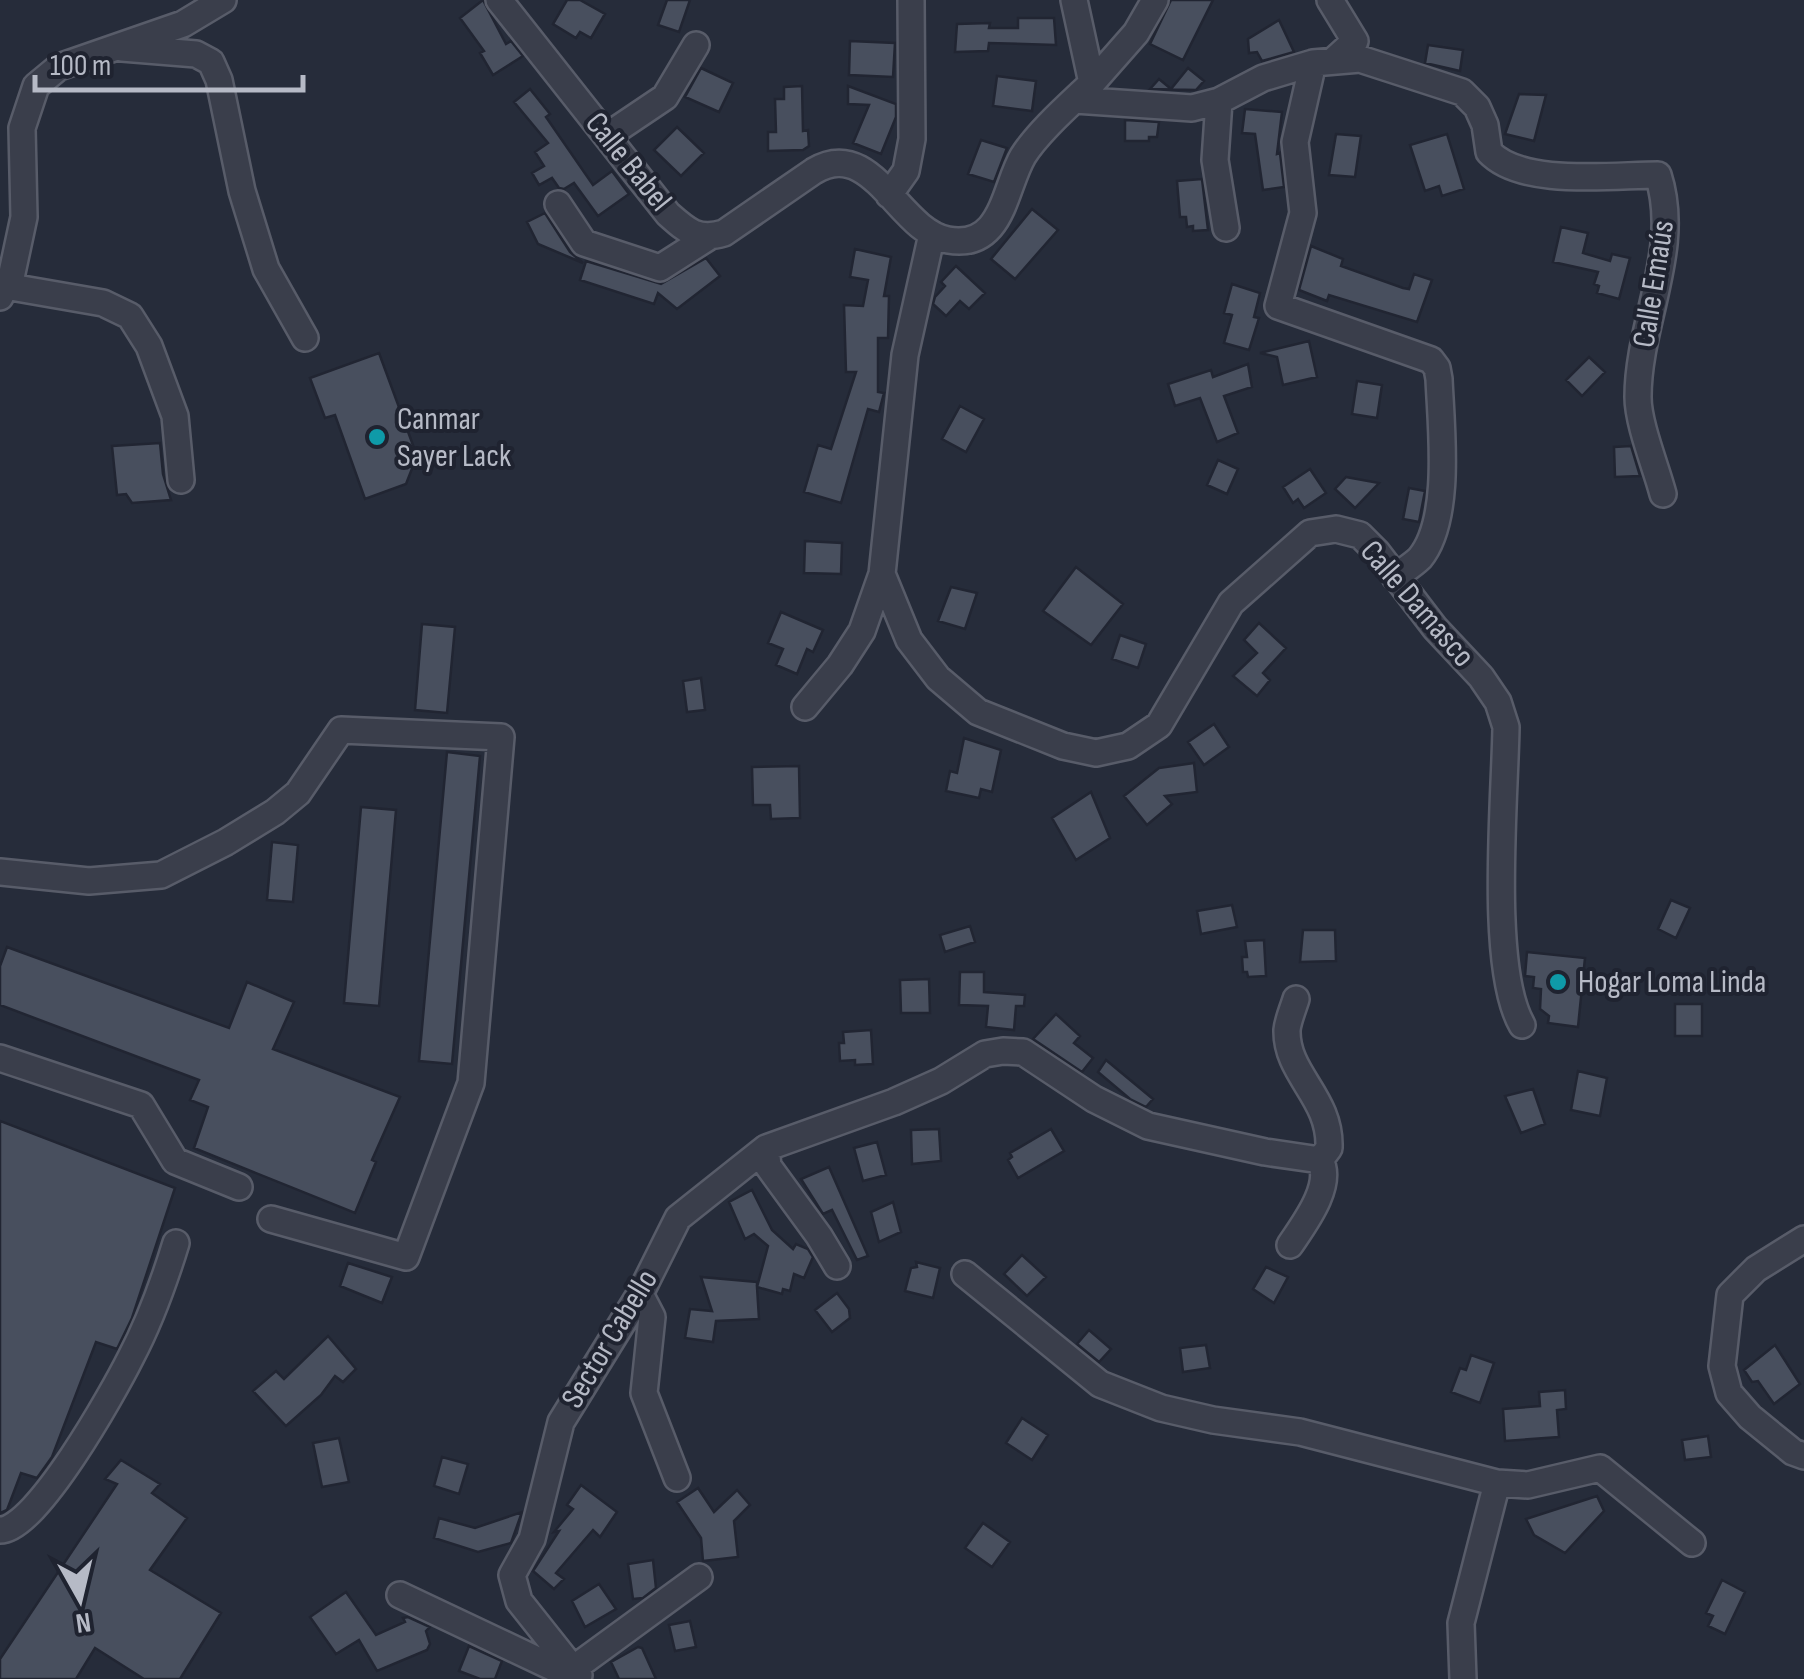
<svg xmlns="http://www.w3.org/2000/svg" width="1804" height="1679" font-family="'Sofia Sans Condensed',sans-serif">
<style>
.building{fill:#484f5e;stroke:#212532;stroke-width:2.5}
.lines{fill:none;stroke-linecap:round;stroke-linejoin:round}
.minor-casing{stroke:#585c69;stroke-width:30}
.minor{stroke:#3a3e4b;stroke-width:25}
.culture-dot{fill:#0f9aa8;stroke:#1f2330;stroke-width:4}
.labels{text-anchor:middle;dominant-baseline:central;stroke-width:8;stroke-linejoin:round;paint-order:stroke}
.street-label{font-size:32px;fill:#b6bac6;stroke:#1f2330}
.poi-label{font-size:32px;fill:#b6bac6;stroke:#1f2330;text-anchor:start}
</style>
<rect width="100%" height="100%" fill="#262c3a"/>
<path class="building" d="M483,0l23,44 5,-3 12,15 -30,19 -13,-22 4,-2 -24,-33z
M567,0h13l25,14 -14,24 -11,-6 -4,6 -23,-14z
M667,0h23l-11,32 -21,-7z
M1171,0h42l-30,60 -33,-16z
M1018,18h36l2,27 -67,-2 -1,8 -33,1 2,-28 33,-1 -1,5h29z
M1279,20l15,32 -32,9 -5,-9 -8,1 -1,-14z
M850,41l45,2 -2,34 -44,-2z
M1428,45l35,5 -3,21 -35,-8z
M701,68l32,15 -14,29 -34,-15z
M1188,68l16,13 -8,9 -46,-1 9,-10 12,10z
M997,76l39,5 -4,30 -39,-5z
M802,86l1,45 5,-1 1,16 -6,4 -35,1v-19h8l-1,-33h9v-12z
M848,86l48,18v13l-15,37 -28,-11 16,-38 -21,-1z
M530,89l20,25 -4,3 47,68 19,-14 17,23 -31,22 -24,-33 -10,6 -5,-1 -7,-10 -13,7 -7,-12 12,-7 -9,-14 13,-9 -34,-41z
M1519,94l27,1 -12,46 -29,-7z
M1245,109l37,3 -5,42 3,-1 4,34 -21,3 -8,-56 -13,-1z
M1125,120l34,2 -2,15h-8v4h-24z
M677,127l27,26 -23,23 -27,-26z
M1336,134l25,2 -6,41 -26,-2z
M1447,134l17,55 -22,7 -3,-10 -14,5 -15,-46z
M981,140l26,8 -13,34 -26,-8z
M1202,179l6,51 -15,1v-5l-6,1 -1,-10h-6l-3,-36z
M1032,209l26,21 -43,49 -24,-20z
M545,213l25,39 13,11 -45,-19 -11,-22z
M1561,227l27,6 -5,20 27,8 2,-7 18,4 -11,41 -22,-6 2,-7 -5,-2 4,-12 -45,-10z
M1311,246l32,13 -2,7 62,22 6,1 5,-15 18,6 -15,42 -88,-27 -2,6 -28,-11z
M855,249l36,8 -7,39h5l-1,42h-10v54l6,1 -5,19 -11,-3 -27,94 -37,-11 14,-47 13,4 25,-77h-10l-2,-67 19,1 5,-26 -18,-3z
M706,258l14,18 -43,33 -19,-16 -4,11 -74,-24 6,-19 75,23z
M956,266l29,27 -16,16 -9,-8 -14,15 -13,-12 2,-7 10,-11 -4,-4z
M1232,284l28,9 -6,24 5,1 -10,32 -25,-7 8,-28 -8,-2z
M1309,341l8,36 -34,8 -6,-28 -17,-4z
M379,353l38,103 -11,28 -41,15 -30,-84 -10,3 -15,-40z
M1589,357l16,15 -23,24 -16,-16z
M1248,364l4,23 -28,9 14,37 -21,9 -17,-44 -25,8 -7,-22 43,-14 2,7z
M1357,381l25,4 -5,33 -25,-4z
M960,406l24,13 -18,33 -24,-13z
M160,443l3,31 8,26 -39,3 -6,-9 -9,1 -5,-49z
M1631,446l9,30 -25,1 -1,-30z
M1218,460l20,9 -11,25 -20,-9z
M1310,469l16,24 -22,15 -6,-9 -5,4 -10,-16z
M1346,477l33,6 -24,25 -20,-19z
M1409,488l16,3 -6,31 -16,-3z
M805,541l37,2 -1,31 -37,-1z
M1076,567l47,37 -32,41 -48,-34z
M951,587l26,6 -12,36 -27,-8z
M781,612l42,18 -10,22 -6,-3 -10,25 -21,-9 7,-16 -15,-6z
M1259,623l27,25 -23,25 7,7 -13,16 -24,-20 24,-23 -13,-13z
M422,624l33,3 -8,86 -32,-3z
M1120,635l26,9 -8,24 -26,-9z
M701,678l4,32 -18,2 -4,-31z
M1214,724l15,23 -25,18 -16,-23z
M964,738l37,12 -9,42 -11,-3 -2,9 -33,-7 4,-20 7,2z
M447,752l33,4 -28,308 -33,-3z
M1194,763l3,29 -32,4 7,8 -25,21 -23,-29 35,-28z
M799,766l1,52 -29,1 -1,-14h-17l-1,-38z
M1091,792l19,46 -34,22 -24,-42z
M361,807l35,3 -17,196 -35,-3z
M272,842l26,3 -5,57 -26,-2z
M1671,900l19,8 -14,30 -18,-9z
M1232,905l5,22 -36,7 -4,-23z
M970,926l5,16 -30,10 -5,-17z
M1303,930h32l1,31 -36,1z
M1264,940l2,36 -18,1 -1,-5h-4l-1,-15h5l-2,-16z
M7,947l222,81 18,-46 47,20 -21,47 127,48 -28,63 4,2 -21,51 -161,-65 14,-41 -18,-7 9,-20 -199,-75v-39z
M1527,952l58,6 -7,69 -30,-4 1,-7 -9,-7 1,-20 -8,-1 1,-11 -9,-1z
M960,972h24v20l41,3 -1,11h-8l-2,24 -28,-3 2,-21 -29,-1z
M929,979l1,34h-29l-1,-33z
M1675,1004h27v32h-27z
M1056,1014l24,22 -6,7 19,15 -11,14 -49,-33z
M871,1030l2,34 -18,1v-5l-15,1 -1,-18h5l-1,-11z
M1106,1060l47,39 -7,8 -16,-8 -32,-27z
M1578,1071l29,7 -7,38 -29,-6z
M1533,1089l12,35 -24,9 -16,-37z
M0,1121l175,67 -43,130 -15,31 -21,-7 -44,115 -15,21 -16,-5 -14,37 -7,3z
M939,1129l2,32 -29,3 -1,-34z
M1051,1129l13,22 -46,27 -10,-18 4,-3 -2,-4z
M877,1142l9,33 -23,6 -9,-33z
M829,1167l39,89 -11,4 -25,-50 -9,4 -22,-35z
M752,1190l20,40 21,19 3,-5 12,5 5,8 -9,21 -10,-4 -4,17 -7,-2 -1,5 -25,-7 2,32 -43,2 -3,21 -28,-4 5,-29 22,2 -11,-34 56,5v5l11,-41 -14,-12 -9,5 -16,-37z
M893,1202l8,30 -22,10 -8,-30z
M1022,1255l24,22 -19,19 -23,-22z
M916,1262l24,6 -7,30 -28,-7 6,-23 6,-1z
M348,1263l44,14 -10,26 -42,-17z
M1266,1267l22,10 -14,26 -21,-14z
M837,1293l12,16 1,9 -18,14 -17,-22z
M1089,1330l22,19 -12,13 -22,-18z
M328,1336l28,33 -13,13 -8,-6 -14,19 -35,31 -33,-35 23,-20 8,8z
M1206,1345l4,23 -27,4 -3,-24z
M1775,1345l25,39 -26,20 -16,-23 -6,1 -8,-12z
M1471,1355l23,8 -14,40 -29,-11 9,-24 6,2z
M1565,1390l1,19 -9,1 2,27 -54,4 -2,-32 37,-3 -1,-14z
M1022,1418l26,17 -16,25 -26,-17z
M1708,1436l3,21 -26,3 -3,-20z
M339,1438l10,44 -27,5 -9,-44z
M442,1457l26,7 -9,30 -25,-8z
M121,1460l39,24 -8,9 35,25 -37,52 71,43 -41,66h-36l-49,-31 -19,31h-76v-20l117,-175 -12,-5z
M581,1485l36,27 -17,25 -7,-7 -37,43 8,6 -10,10 -21,-18 26,-40 -5,1 19,-23 -6,-4z
M698,1488l16,24 23,-22 13,15 -16,16 4,36 -35,4 -2,-23 -24,-36z
M1597,1496l7,15 -39,42 -31,-18 -8,-16z
M522,1512l-11,31 -33,9 -44,-14 5,-20 36,10z
M983,1523l27,19 -18,25 -27,-19z
M653,1560l3,28 -13,10 -10,1 -5,-35z
M1722,1580l23,12 -20,42 -17,-8 5,-10 -7,-3z
M599,1584l17,25 -31,18 -13,-26z
M346,1592l30,43 29,-13 -2,-4 5,-1 22,10 -4,4 4,13 -3,6 -50,21 -18,-31 -23,14 -26,-37z
M690,1621l6,26 -21,4 -6,-26z
M469,1646l33,15 -7,18h-15l-21,-8z
M638,1647l4,1 14,31h-37l-8,-17z"/>
<g class="lines">
<g class="minor-casing">
<path id="minor" d="M499,0l169,214c19,17 30,27 56,19l90,-62c59,-35 84,60 134,69 55,10 56,-52 75,-84 15,-24 48,-53 69,-73l-18,-83
M1330,0l25,41 -22,20
M122,48l74,6 15,8 8,18 23,111 24,78 39,69
M1313,63l-18,79 8,71 -25,93 153,54 6,8 2,11c2,48 13,140 -19,179 -7,7 -17,13 -25,19
M1092,83l44,-50 19,-33
M1075,100l117,8 27,-7 44,-23 50,-15 47,-4 102,33 15,15 8,18 4,27c33,35 123,23 169,23 24,74 -20,147 -20,222 0,27 18,70 25,97
M1219,101l-4,59 11,68
M607,136l58,-39 31,-52
M889,195l17,-24 6,-32 -1,-139
M558,204l26,39 76,25 47,-30
M932,234l-27,121 -23,219 27,66 29,38 40,34 85,34 33,7 32,-7 31,-21 72,-122 79,-70 26,-4 24,6 17,17 58,76 46,49 17,25 8,25c-1,71 -17,241 16,298
M5,286l98,17 27,13 19,30 26,70 6,64
M0,297l12,-24 12,-56 -2,-89 14,-42 23,-19 124,-43 40,-24
M805,707l35,-42 22,-34 20,-57
M0,872l89,9 72,-6 65,-33 49,-30 23,-19 43,-63 160,7 -30,346 -65,174 -135,-38
M1296,999c-3,10 -8,21 -9,31 -1,45 44,67 42,118l-9,12
M0,1058l141,47 34,56 64,26
M766,1148l2,18 51,70 18,30
M1804,1239l-48,30 -26,26 -8,71 7,27 21,24 43,35 11,4
M965,1274l135,110 61,24 52,12 87,12 197,51 31,2 72,-17 92,75
M640,1294l12,23 -8,76 33,85
M0,1530c36,1 114,-139 131,-173 19,-36 33,-75 45,-114
M699,1577l-126,92 -54,-68 -7,-26 20,-36 29,-117 79,-128 38,-76 88,-70 128,-46 47,-21 44,-27 18,-3 20,1 71,47 54,27 117,26 55,8c14,25 -16,64 -30,85
M400,1595l152,72 21,2 6,6
M1463,1679l-2,-56 36,-140"/>
</g>
<use href="#minor" class="minor"/>
</g>
<g class="culture-dot">
<circle cx="377" cy="437" r="10"/>
<circle cx="1558" cy="982" r="10"/>
</g>
<g class="labels">
<g class="street-label">
<text transform="translate(628 162) rotate(51)">Calle Babel</text>
<text transform="translate(1654 284) rotate(-81)">Calle Emaús</text>
<text transform="translate(1417 604) rotate(49)">Calle Damasco</text>
<text transform="translate(610 1339) rotate(-59)">Sector Cabello</text>
</g>
<g class="poi-label">
<text x="397" y="419">Canmar<tspan x="397" dy="37">Sayer Lack</tspan></text>
<text x="1578" y="982">Hogar Loma Linda</text>
</g>
</g>
<g transform="translate(80 1599) rotate(172)" stroke="#1f2330" stroke-width="8" paint-order="stroke">
<path d="M0-8L18 38L0 25L-18 38Z" fill="#b6bac6"/>
<text y="-15" font-size="28" font-weight="bold" text-anchor="middle" fill="#b6bac6">N</text>
</g>
<path d="M35 75v15h268v-15" fill="none" stroke="#b6bac6" stroke-width="5"/>
<text x="50" y="75" font-size="30" fill="#b6bac6" stroke="#1f2330" stroke-width="8" paint-order="stroke">100 m</text>
</svg>
